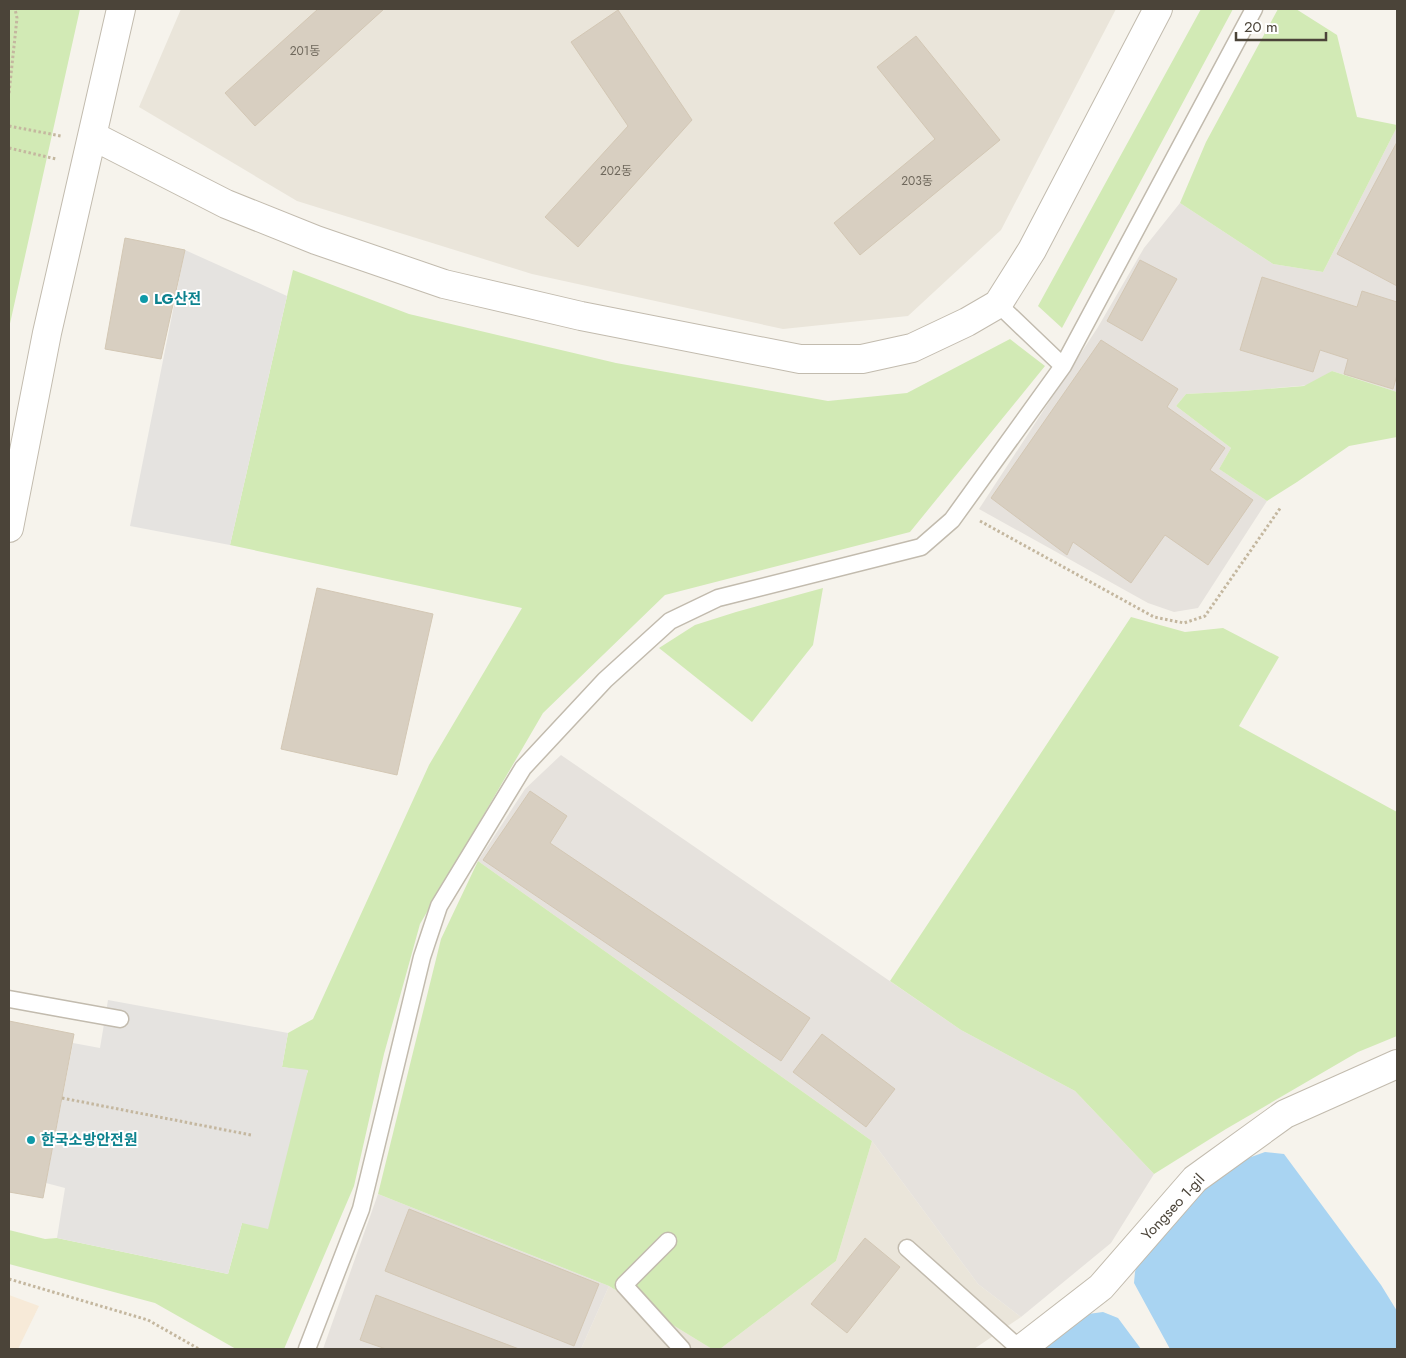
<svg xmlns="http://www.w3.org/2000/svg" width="1406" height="1358" font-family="Jost,'Noto Sans KR',sans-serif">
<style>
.residential{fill:#eae5da}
.commercial{fill:#f7ead8}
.industrial{fill:#e6e2dd}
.green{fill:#d2eab5}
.parking{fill:#e5e3e0}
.water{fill:#a9d4f2}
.building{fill:#d8cfc1;stroke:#d3c7b4}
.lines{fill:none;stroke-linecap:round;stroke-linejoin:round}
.service-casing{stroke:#c2bbae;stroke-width:19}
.minor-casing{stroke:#c2bbae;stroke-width:30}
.path{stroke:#c4b79f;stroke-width:3;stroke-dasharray:2.5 2.5;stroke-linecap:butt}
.service{stroke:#fff;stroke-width:16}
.minor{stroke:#fff;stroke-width:28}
.culture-dot{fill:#0f9aa8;stroke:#fff;stroke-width:2}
.labels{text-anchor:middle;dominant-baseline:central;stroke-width:4;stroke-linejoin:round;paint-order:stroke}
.number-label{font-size:12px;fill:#6e675b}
.culture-label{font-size:15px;font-weight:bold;fill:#0d838f;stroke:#fff;text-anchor:start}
.street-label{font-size:15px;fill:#4b4439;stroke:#fff}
</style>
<rect width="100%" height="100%" fill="#f6f3ec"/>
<path class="residential" d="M181,9h935l-115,221 -93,86 -125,13 -251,-55 -235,-73 -158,-94z
M872,1141l106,143 43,33 -47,32h-254l116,-88z
M609,1286l103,63h-131z"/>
<path class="commercial" d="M9,1295l30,11 -21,43h-9z"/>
<path class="industrial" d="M1397,127v265l-65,-21 -21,14 -68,6 -57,3 -10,12 55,42 -12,21 48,32 -69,107 -24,4 -26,-9 -169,-94 119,-182 46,-79 36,-45 93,61 50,8z
M561,755l400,275 114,61 79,83 -43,69 -90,74 -43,-33 -106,-143 -394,-280 47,-72z
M378,1194l231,92 -28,63h-258z"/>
<path class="green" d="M9,9h71l-71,319z
M1201,9h32l-171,319 -24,-22z
M1278,9h18l41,26 20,82 40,8v2l-74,145 -50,-8 -93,-61 26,-61z
M293,270l116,44 207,49 212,38 79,-8 103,-54 35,27 -135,166 -245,63 -122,118 -123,211 -36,130 -30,132 -70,163h-48l-81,-46 -146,-39v-34l36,9 12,-1 171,36 14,-51 66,-152 -26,-4 6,-34 25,-14 116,-254 93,-157 -292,-63z
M1332,371l65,21v45l-48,9 -52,36 -30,19 -48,-32 12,-21 -55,-42 10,-12 57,-3 61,-5z
M823,588l-10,57 -61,77 -93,-74 36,-23 41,-13z
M1131,617l54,15 38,-4 56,29 -40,69 158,86v224l-39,16 -132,77 -72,45 -79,-83 -114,-61 -71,-49z
M478,861l394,280 -36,120 -116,88h-8l-103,-63 -231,-92 63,-255z"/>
<path class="parking" d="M185,250l102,46 -57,249 -100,-19z
M108,1000l180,33 -6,34 26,3 -40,159 -26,-6 -14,51 -171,-36 8,-50 -19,-5 27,-140 27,5z"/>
<path class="water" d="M1265,1152l19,2 97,131 16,26v38h-227l-36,-66 1,-11 3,-10 70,-79 32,-22z
M1103,1312l15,6 23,31h-100l47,-35z"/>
<path class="building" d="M318,9h66l-129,117 -30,-33z
M618,10l74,110 -114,127 -33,-30 83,-91 -57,-84z
M916,36l84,104 -140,115 -26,-32 101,-84 -58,-72z
M1397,142v144l-60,-32z
M125,238l60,12 -24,109 -56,-10z
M1140,260l37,19 -35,62 -35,-20z
M1262,277l95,30 5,-16 35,11v73l-4,14 -49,-15 4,-15 -28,-9 -7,22 -73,-22z
M1101,340l77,49 -11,18 58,41 -15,22 43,30 -45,65 -43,-30 -34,48 -58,-41 -6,13 -76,-57z
M317,588l116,26 -36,161 -116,-26z
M530,791l37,25 -17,27 260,175 -29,43 -298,-201z
M9,1021l65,13 -31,164 -34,-6z
M822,1034l73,55 -29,38 -73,-55z
M409,1209l190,75 -25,62 -189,-75z
M865,1238l35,29 -53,66 -36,-29z
M376,1295l143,54h-133l-26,-9z"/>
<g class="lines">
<g class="service-casing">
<path id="service" d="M998,304l65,62 191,-357
M9,999l111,20
M668,1241l-44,44 58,64
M907,1248l113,101
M307,1349l54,-140 61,-252 17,-51 84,-138 82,-88 65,-59 48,-23 203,-51 31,-27 111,-154"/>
</g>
<g class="minor-casing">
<path id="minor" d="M93,136l133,68 90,36 128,44 137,32 219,43h62l50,-11 55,-26 31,-18 34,-54 126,-241
M9,528l38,-195 74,-324
M1021,1349l80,-62 94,-108 90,-65 112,-50"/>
</g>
<path class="path" d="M9,93l8,-75 -2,-9
M9,126l52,10
M9,148l47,11
M980,521l174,96 30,6 21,-7 76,-109
M62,1098l189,37
M9,1279l139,41 51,29"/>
<use href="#service" class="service"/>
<use href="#minor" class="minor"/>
</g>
<g class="culture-dot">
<circle cx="144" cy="299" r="5"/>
<circle cx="31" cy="1140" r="5"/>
</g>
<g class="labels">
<g class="number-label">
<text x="305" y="51">201동</text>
<text x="616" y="171">202동</text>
<text x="917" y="181">203동</text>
</g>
<g class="culture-label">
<text x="154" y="299">LG산전</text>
<text x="41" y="1140">한국소방안전원</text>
</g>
<g class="street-label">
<text transform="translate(1173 1207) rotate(-47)">Yongseo 1-gil</text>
</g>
</g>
<rect width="1406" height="1358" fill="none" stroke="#4b4439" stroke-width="20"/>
<path d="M1236 32v8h90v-8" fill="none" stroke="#4b4439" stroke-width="2.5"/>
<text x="1244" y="32" font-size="15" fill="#4b4439" stroke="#ffffff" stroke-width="4" paint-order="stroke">20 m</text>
</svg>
